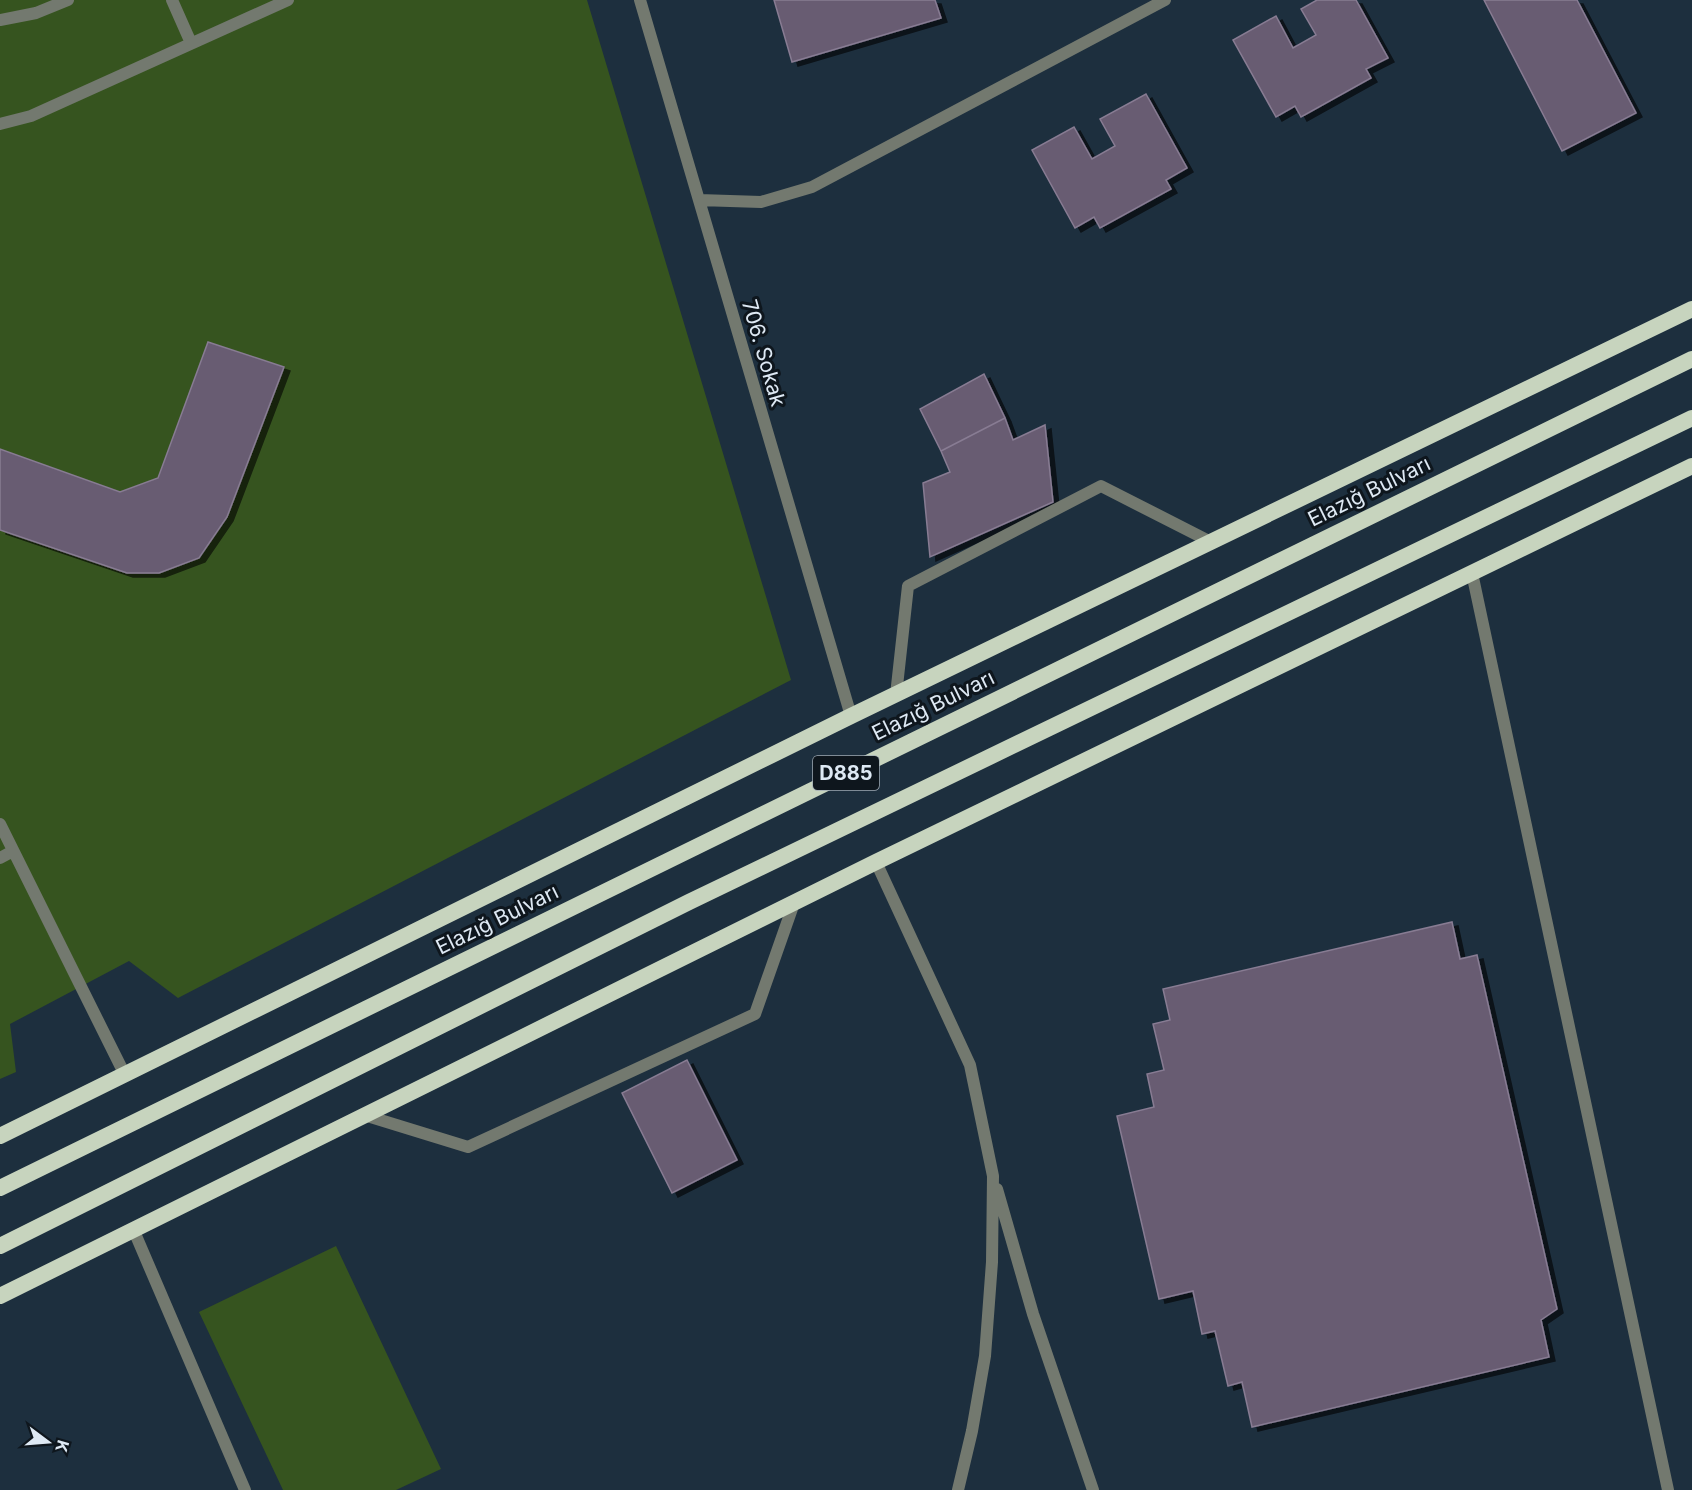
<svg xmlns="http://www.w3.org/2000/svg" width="1692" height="1490" font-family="Inter,sans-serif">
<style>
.green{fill:#36541f}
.building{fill:#685c72;stroke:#887c93;stroke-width:1.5;filter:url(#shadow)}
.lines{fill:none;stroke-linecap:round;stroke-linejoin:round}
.service{stroke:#73796f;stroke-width:12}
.minor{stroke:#73796f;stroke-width:12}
.trunk{stroke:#c7d4be;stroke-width:16}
.labels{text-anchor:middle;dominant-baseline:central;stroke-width:6;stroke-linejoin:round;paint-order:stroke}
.shield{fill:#0e161d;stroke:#a0aab4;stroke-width:1.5}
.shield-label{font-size:20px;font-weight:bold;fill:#dee9f4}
.street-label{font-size:21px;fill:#dee9f4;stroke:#0e161d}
</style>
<defs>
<filter id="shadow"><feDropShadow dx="6" dy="4" stdDeviation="0" flood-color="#0009"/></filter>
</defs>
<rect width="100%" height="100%" fill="#1d2f3e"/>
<path class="green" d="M0,0h587l204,680 -613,318 -49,-37 -119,63 6,48 -16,7z
M336,1246l105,223 -45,21h-113l-84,-178z"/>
<path class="building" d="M774,0h161l6,18 -149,44z
M1317,0h39l32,58 -22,11 5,9 -70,39 -6,-11 -19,11 -43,-77 43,-24 17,32 23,-13 -15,-26z
M1484,0h93l59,113 -74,38z
M1146,94l41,74 -21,12 5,9 -71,39 -6,-11 -19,11 -43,-78 42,-23 18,32 23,-13 -15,-27z
M208,342l76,25 -57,150 -28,41 -40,15h-32l-127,-43v-81l120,43 38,-14z
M984,374l21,44 -64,33 -21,-42z
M1005,418l8,22 32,-15 8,77 -123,55 -7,-74 27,-11 -9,-21z
M1452,922l8,37 17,-4 80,354 -16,11 8,37 -297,70 -10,-45 -14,4 -13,-55 -13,3 -9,-43 -34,8 -42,-183 37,-9 -7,-33 17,-4 -11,-46 17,-4 -7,-31z
M687,1060l50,100 -65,33 -50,-100z"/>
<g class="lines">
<path class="service" d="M172,0l19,43
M0,20l36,-7 32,-13
M0,124l31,-8 257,-116
M896,695l12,-109 193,-100 110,56
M364,1115l104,32 287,-133 39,-111"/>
<path class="minor" d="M640,0l211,716
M699,200l62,2 51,-15 353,-187
M1472,573l196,917
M0,824l125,251
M0,858l13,-7
M876,862l94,203 23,111 -1,86 -7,94 -13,75 -14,59
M997,1189l36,125 60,176
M134,1231l111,259"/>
<path class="trunk" d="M0,1136l851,-420 841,-407
M0,1188l1692,-829
M0,1246l689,-344 1003,-484
M0,1296l876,-434 816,-396"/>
</g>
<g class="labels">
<rect class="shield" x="813" y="756" width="66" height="34" rx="4.5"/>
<g class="shield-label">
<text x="846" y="773">D885</text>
</g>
<g class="street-label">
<text transform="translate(764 353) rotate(74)">706. Sokak</text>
<text transform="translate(1369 491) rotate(-26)">Elazığ Bulvarı</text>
<text transform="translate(933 705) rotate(-26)">Elazığ Bulvarı</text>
<text transform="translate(497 919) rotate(-26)">Elazığ Bulvarı</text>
</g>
</g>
<g transform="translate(48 1442) rotate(106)" stroke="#0e161d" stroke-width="4.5" paint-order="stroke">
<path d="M0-4.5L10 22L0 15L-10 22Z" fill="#dee9f4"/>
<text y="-9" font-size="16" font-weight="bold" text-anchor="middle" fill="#dee9f4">K</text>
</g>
</svg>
